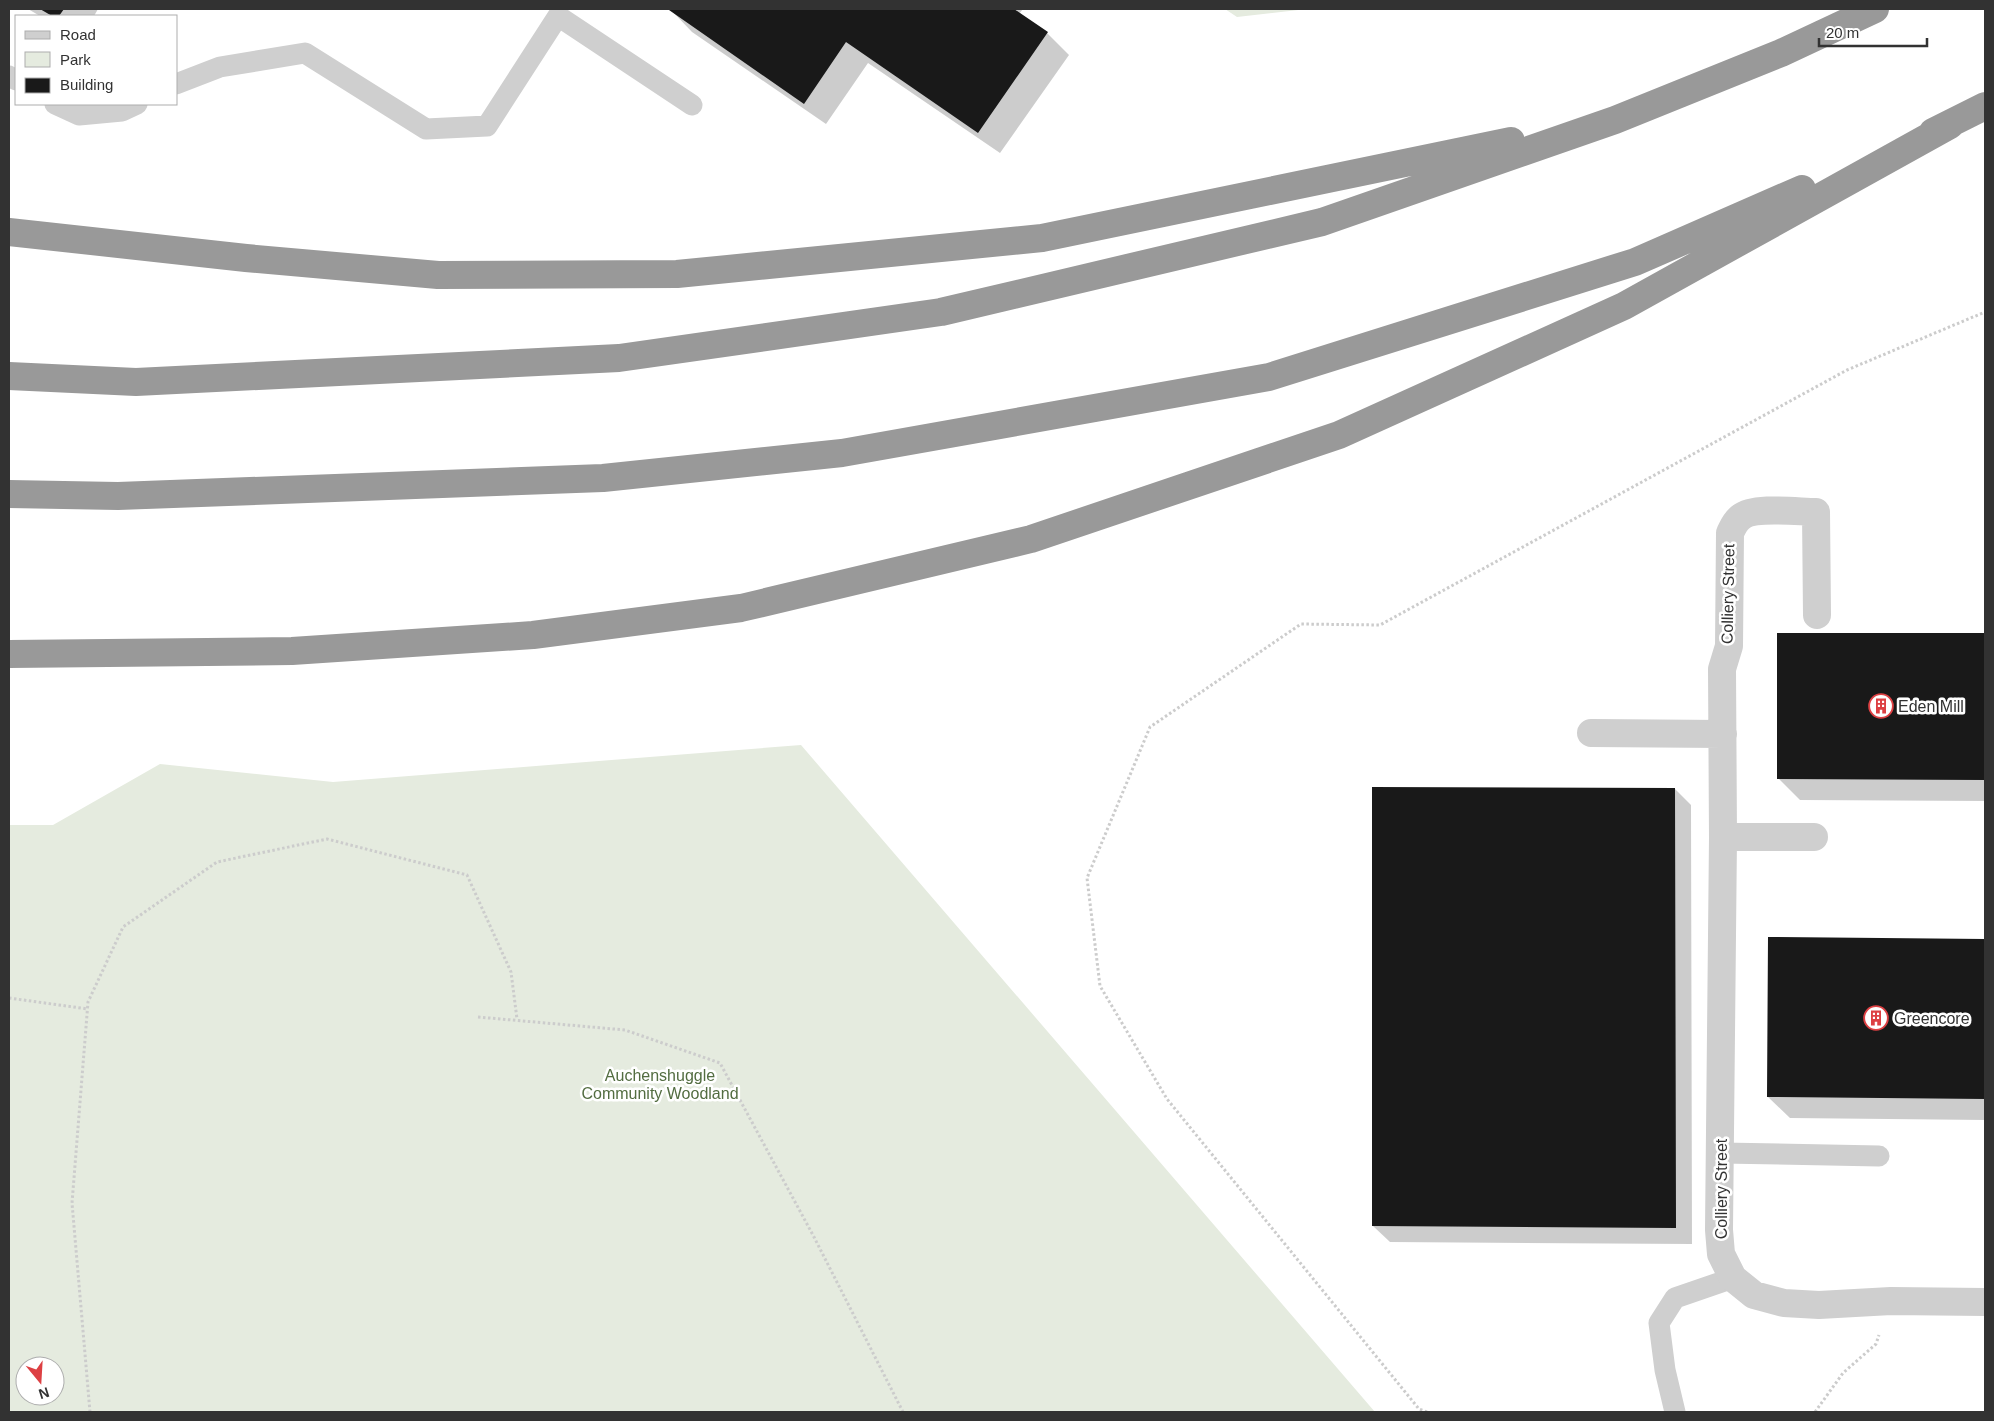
<svg xmlns="http://www.w3.org/2000/svg" width="1994" height="1421" font-family="Arial,sans-serif">
<style>
.green{fill:#e5ebdf;fill-rule:evenodd}
.shadow{fill:#0003}
.building{fill:#191919}
.lines{fill:none;stroke-linecap:round;stroke-linejoin:round}
.path{stroke:#ccc;stroke-width:3;stroke-dasharray:2.5 2.5;stroke-linecap:butt}
.service{stroke:#cfcfcf;stroke-width:21}
.minor{stroke:#cfcfcf;stroke-width:28}
.motorway{stroke:#999;stroke-width:28}
.labels{text-anchor:middle;dominant-baseline:central;stroke-width:5;stroke-linejoin:round;paint-order:stroke}
.street-label{font-size:16px;fill:#323232;stroke:#fff}
.poi-label{font-size:16px;fill:#323232;stroke:#fff;text-anchor:start}
.park-label{font-size:16px;fill:#536d41;stroke:#fff}
</style>
<rect width="100%" height="100%" fill="#fff"/>
<path class="green" d="M1225,9h82l-70,8z
M801,745l574,667h-1366v-587h44l107,-61 173,18zM25,1366h30v30h-30z"/>
<path class="shadow" d="M28,9h70l-4,7h-54z
M672,9h351l-4,5 28,19 22,22 -69,98 -132,-90 -42,61 -134,-92 -21,-22z
M1779,634l206,1v166l-185,-1 -22,-22z
M1675,789l16,16 1,439 -302,-2 -17,-16z
M1770,938l215,2v180l-195,-2 -22,-21z"/>
<path class="building" d="M40,9h24l-5,7h-7z
M670,9h344l34,23 -70,101 -132,-91 -42,62 -135,-94z
M1777,633h208v147l-208,-1z
M1372,787l303,1 1,440 -304,-2z
M1768,937l217,2v160l-218,-2z"/>
<g class="lines">
<path class="path" d="M9,998l79,11
M478,1017l147,13 95,33 94,174 89,175
M90,1412l-18,-209 16,-201 35,-75 94,-65 110,-23 140,36 44,97 6,47
M1427,1412l-8,-3 -252,-310 -67,-113 -13,-108 63,-151 151,-103 79,1 467,-255 138,-58
M1815,1412l28,-39 33,-29 3,-9"/>
<path class="service" d="M9,76l7,4
M176,84l44,-17 85,-14 121,76 61,-3 71,-110 134,89
M55,104l24,11 43,-4 15,-7
M1721,1153l158,3
M1675,1412l-10,-42 -6,-47 16,-25 58,-20"/>
<path class="minor" d="M1817,615l-1,-103c-17,0 -62,-6 -75,5 -6,4 -8,10 -11,16l-1,113 -7,23 1,168 -4,393 2,24 12,24 21,17 30,8 35,2 72,-4 94,1
M1591,733l132,1
M1723,837h91"/>
<path class="motorway" d="M1933,132l52,-26
M9,232l237,26 192,17 239,-1 365,-36 469,-97
M9,376l127,6 483,-24 322,-46 381,-90 293,-102 166,-67 94,-44
M9,494l109,2 485,-18 239,-25 427,-76 366,-115 167,-73
M9,654l283,-3 241,-16 208,-27 290,-69 308,-104 285,-129 326,-181"/>
</g>
<defs>
<g id="building-ring" transform="scale(1.25)"><circle r="9.5" fill="#fff" stroke="#dd4043" stroke-width="1.5"/><path d="M-4-6H4V6H1V3H-1V6H-4ZM-2.5-4.3h1.7v1.8h-1.7ZM.8-4.3h1.7v1.8H.8ZM-2.5-1h1.7V.8h-1.7ZM.8-1h1.7V.8H.8Z" fill="#dd4043"/></g>
</defs>
<g fill-rule="evenodd">
<use href="#building-ring" x="1881" y="706"/>
<use href="#building-ring" x="1876" y="1018"/>
</g>
<g class="labels">
<g class="street-label">
<text transform="translate(1728 594) rotate(-89)">Colliery Street</text>
<text transform="translate(1721 1189) rotate(-90)">Colliery Street</text>
</g>
<g class="poi-label">
<text x="1898" y="706">Eden Mill</text>
<text x="1894" y="1018">Greencore</text>
</g>
<g class="park-label">
<text x="660" y="1075">Auchenshuggle<tspan x="660" dy="18">Community Woodland</tspan></text>
</g>
</g>
<rect width="1994" height="1421" fill="none" stroke="#323232" stroke-width="20"/>
<rect x="15" y="15" width="162" height="90" fill="#ffffff" stroke="#adadad"/>
<rect x="25" y="31" width="25" height="8" fill="#cfcfcf" stroke="#adadad"/>
<text x="60" y="40" font-size="15" fill="#323232">Road</text>
<rect x="25" y="52" width="25" height="15" fill="#e5ebdf" stroke="#adadad"/>
<text x="60" y="65" font-size="15" fill="#323232">Park</text>
<rect x="25" y="78" width="25" height="15" fill="#191919" stroke="#adadad"/>
<text x="60" y="90" font-size="15" fill="#323232">Building</text>
<g transform="translate(40 1381) rotate(162)"><circle r="24" fill="#ffffff" stroke="#adadad"/>
<path d="M0-4L9 19L0 12L-9 19Z" fill="#dd4043"/>
<text y="-8" font-size="14" font-weight="bold" text-anchor="middle" fill="#323232">N</text>
</g>
<path d="M1819 38v8h108v-8" fill="none" stroke="#323232" stroke-width="2.5"/>
<text x="1826" y="38" font-size="15" fill="#323232" stroke="#ffffff" stroke-width="4" paint-order="stroke">20 m</text>
</svg>
